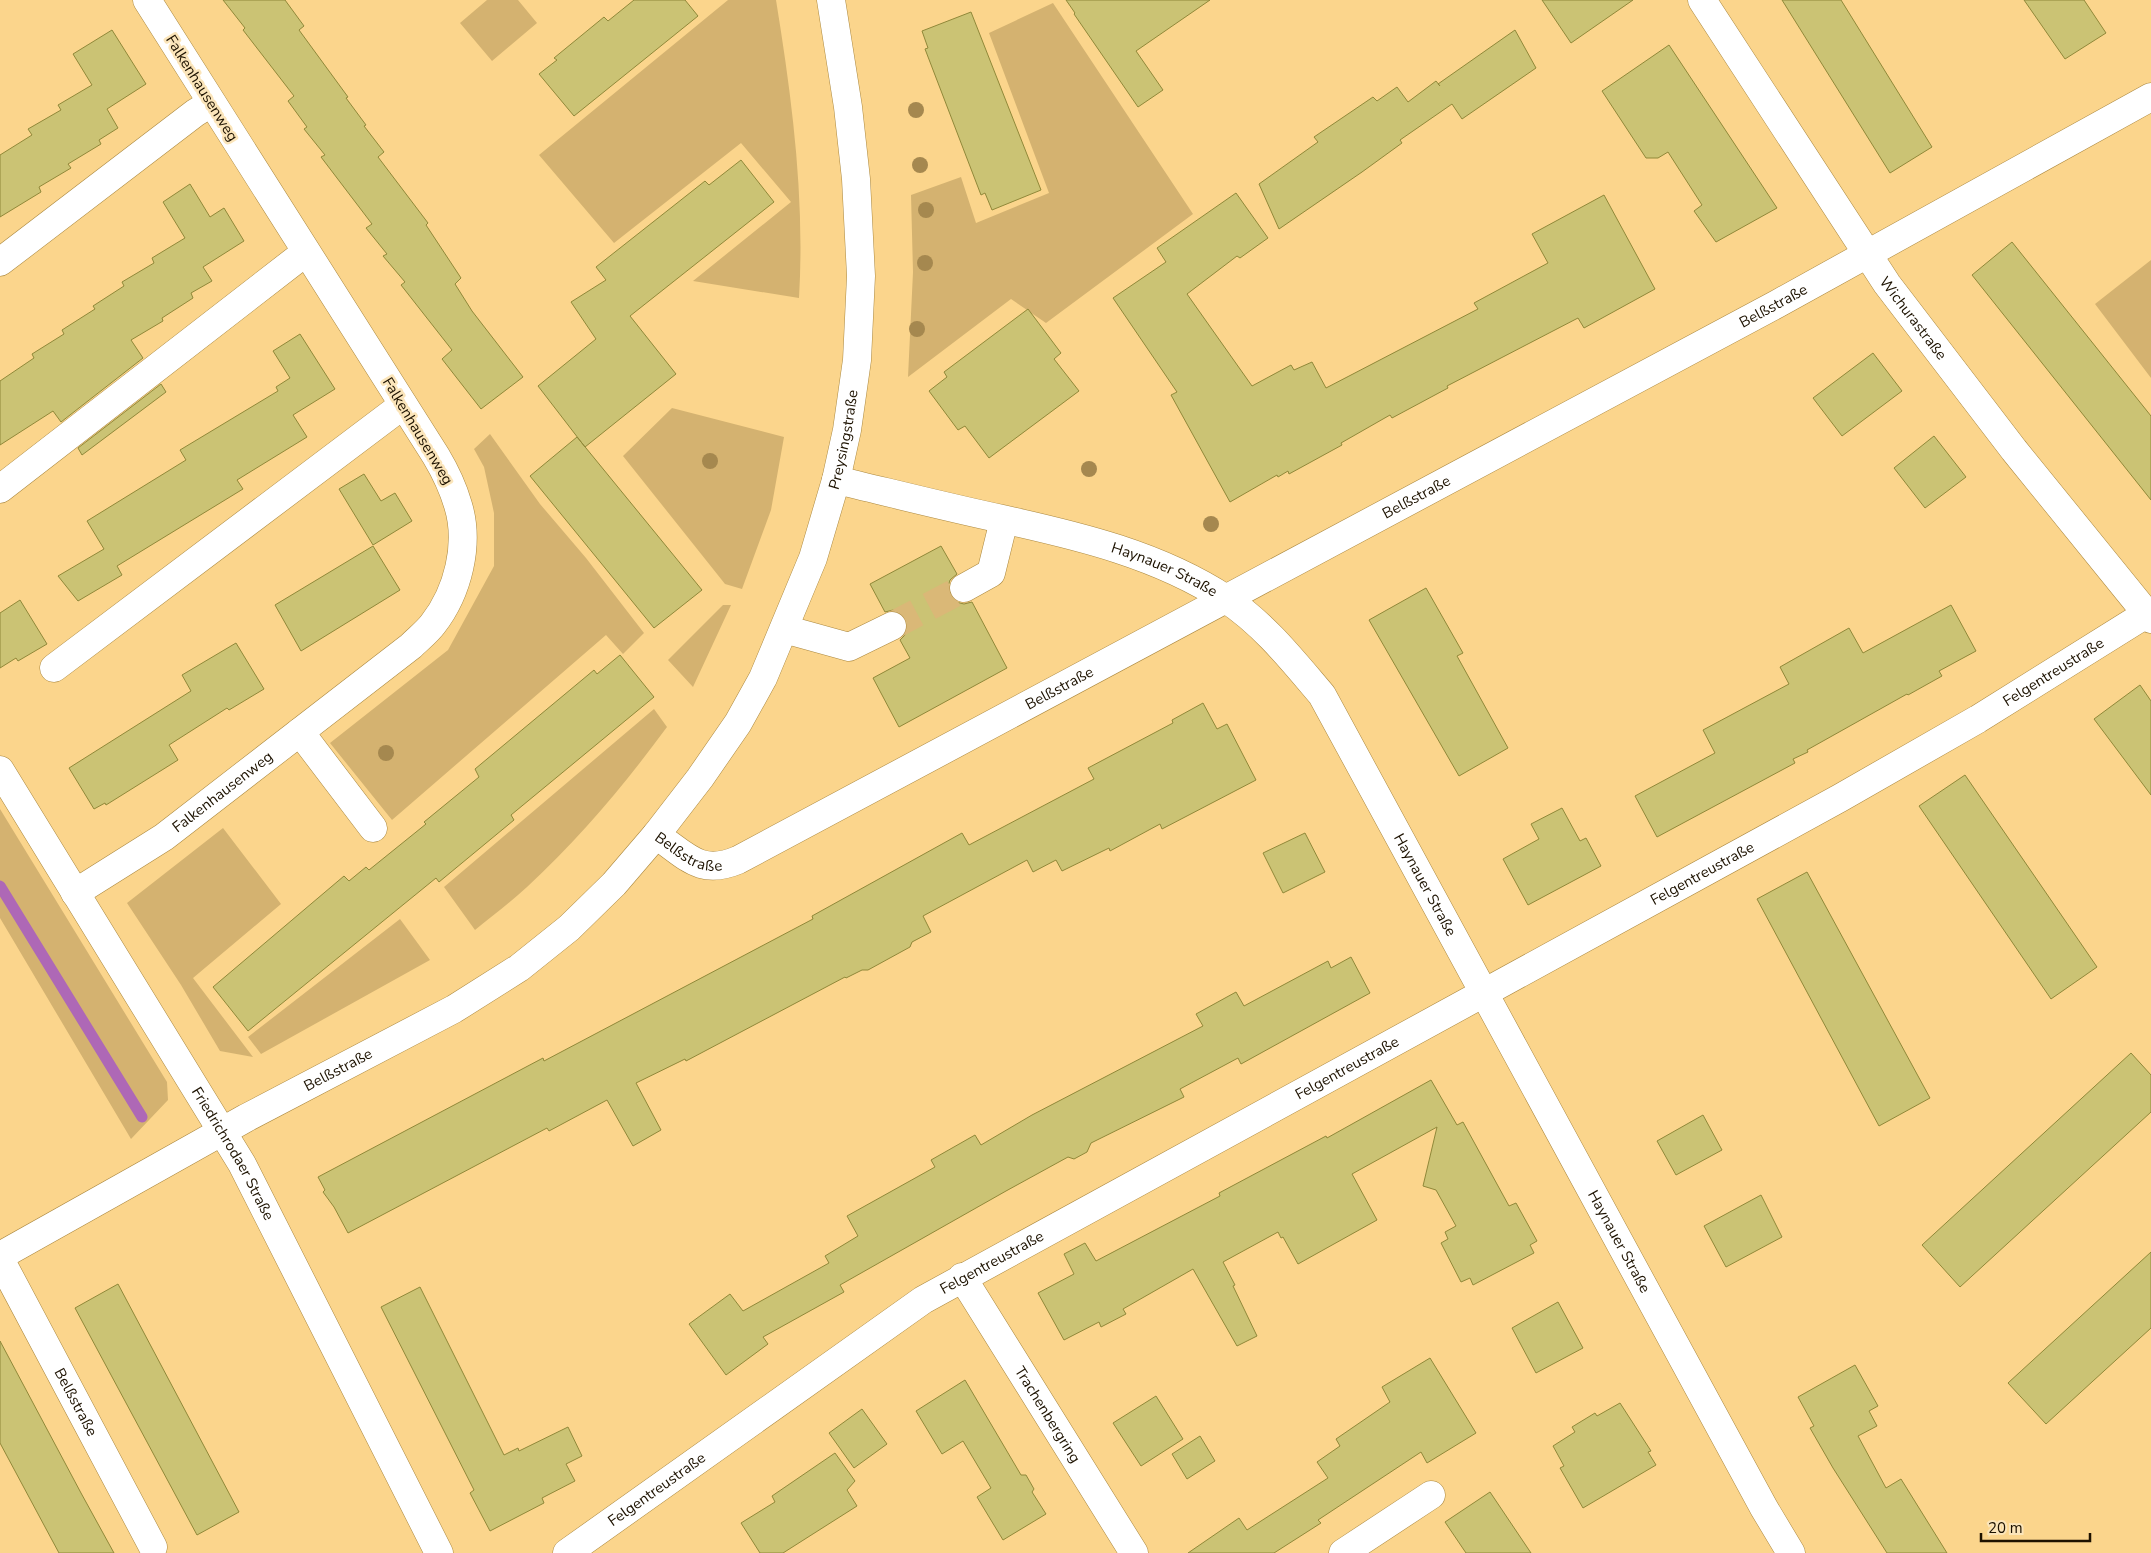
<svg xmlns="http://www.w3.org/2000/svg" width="2151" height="1553" font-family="'Nunito Sans',sans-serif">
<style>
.green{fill:#d4b270}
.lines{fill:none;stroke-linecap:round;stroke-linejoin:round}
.stream{stroke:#ae68b6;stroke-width:11}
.building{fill:#cbc374;stroke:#908839}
.minor-tunnel{stroke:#dab877;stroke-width:28;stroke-dasharray:28 14;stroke-linecap:butt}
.minor-casing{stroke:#ab883f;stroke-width:29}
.minor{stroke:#fff;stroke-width:28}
.tree{fill:#a5884f}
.labels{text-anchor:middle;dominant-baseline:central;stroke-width:5;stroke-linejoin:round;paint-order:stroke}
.street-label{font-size:15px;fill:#1d1200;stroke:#fbe5ba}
</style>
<rect width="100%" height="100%" fill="#fbd58c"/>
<path class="green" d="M487,0h31l19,23 -45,38 -32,-38z
M728,0h48c16,99 29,197 23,298l-106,-17 98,-79 -50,-59 -127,100 -75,-88z
M1053,3l140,211 -147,109 -35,-24 -103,78 5,-105 -2,-77 50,-18 15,46 73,-30 -60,-160z
M2151,260v118l-56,-74z
M672,408l112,29 -13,73 -29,79 -17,-5 -102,-128z
M490,434l50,70 46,54 58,75 -21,21 -17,-19 -214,185 -62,-77 118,-93 46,-84v-53l-10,-46 -10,-18z
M723,605h8l-38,82 -25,-27z
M654,709l13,18c-42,57 -87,111 -140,160 -16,15 -35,29 -52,43l-31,-43z
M0,809l167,273 1,18 -37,39 -131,-221z
M223,828l58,76 -88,74 60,79 -33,-6 -39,-66 -54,-82z
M400,919l30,41 -169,94 -13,-17z"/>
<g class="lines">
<path class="stream" d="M0,886l142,231"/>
</g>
<path class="building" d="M223,0h62l19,26 -5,4 49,67 -2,1 20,27 -2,1 20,26 -6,5 50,66 -2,2 35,53 -6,6 17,27 51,66 -42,32 -39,-50 10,-9 -51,-65 4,-3 -22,-26 4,-2 -21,-26 6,-4 -51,-67 4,-2 -21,-26 3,-2 -19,-26 6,-5 -51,-66 2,-2z
M634,0h51l13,16 -124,100 -35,-42 18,-14 -3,-2 50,-41 4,4z
M1066,0h144l-74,51 27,39 -25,17 -64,-93 1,-1z
M1542,0h91l-62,43z
M1782,0h59l91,147 -42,26z
M2024,0h60l22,33 -41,26z
M971,12l70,178 -49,20 -7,-17 -4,2 -56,-146 3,-1 -6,-17z
M112,30l34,54 -39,25 11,19 -19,12 2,4 -33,20 3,4 -32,19 2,5 -41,25v-62l32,-20 -4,-6 33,-19 -3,-5 34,-20 -19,-31z
M1515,30l21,38 -74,51 -10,-15 -52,36 2,3 -40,29 -83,57 -20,-45 59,-42 -4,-5 59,-40 4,4 20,-14 11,15 28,-21 4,5 -2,-2z
M1669,45l108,163 -61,34 -22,-31 8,-6 -34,-53 -10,6h-12l-44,-67z
M741,160l33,42 -144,114 46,58 -91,73 -47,-61 58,-47 -25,-37 35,-22 -10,-13 109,-86 4,4z
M190,184l20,33 14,-9 20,33 -41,26 9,14 -21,12 2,5 -31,20 1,3 -32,19 12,18 -82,64 -8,-11 -53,34v-64l34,-23 -2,-4 32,-20 -2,-4 33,-21 -2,-3 31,-20 -2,-4 32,-19 -2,-5 33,-20 -22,-36z
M1236,193l32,45 -28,20 -3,-2 -50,38 65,92 39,-21 3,5 18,-8 14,26 152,-79 -4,-6 74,-40 -16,-29 72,-39 51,94 -71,39 -6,-10 -131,68 1,2 -56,30 -2,-3 -49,28 1,2 -53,29 -1,-3 -10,6 -1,-2 -47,27 -59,-107 6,-3 -64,-94 53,-36 -9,-14z
M2012,242l139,174v84l-179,-225z
M1028,309l33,44 -7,6 25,32 -90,67 -24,-32 -7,4 -29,-39 18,-14 -3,-5z
M300,334l35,55 -42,26 14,22 -70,43 6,9 -126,77 5,9 -44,26 -20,-25 46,-27 -17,-28 99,-61 -6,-10 98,-59 -2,-4 14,-9 -17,-27z
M1873,353l29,38 -60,45 -29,-38z
M161,384l5,8 -84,63 -4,-7z
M1934,436l32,41 -41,31 -31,-40z
M577,437l125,153 -48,38 -124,-152z
M364,474l17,27 14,-8 17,28 -39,24 -34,-56z
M373,546l27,44 -99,61 -26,-46z
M941,546l16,28 -7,6 -2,7 2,8 6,7 8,2 8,-2 35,66 -108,59 -26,-49 37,-20 -10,-18 5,-5 2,-7 -1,-8 -6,-7 -7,-3 -8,2 -15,-28z
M1426,588l37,65 -6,3 51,92 -49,28 -90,-156z
M20,600l27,44 -29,17 -2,-3 -16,10v-55z
M1951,605l25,46 -37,20 3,5 -34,19 -1,-1 -100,56 1,2 -15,7 2,4 -138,74 -22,-41 80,-43 -12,-23 86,-46 -9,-17 69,-39 14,25z
M236,643l28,46 -35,21 -2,-2 -58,37 9,15 -72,45 -1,-2 -11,6 -25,-41 122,-77 -9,-16z
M620,655l34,42 -143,118 3,5 -75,62 -3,-4 -188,153 -35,-44 131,-111 5,5 17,-14 3,3 57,-46 -2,-2 55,-45 -4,-8 119,-99 3,4z
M2140,685l11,16v94l-57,-76z
M1203,703l14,26 10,-5 29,56 -94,49 -2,-5 -50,27 -1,-3 -47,23 -6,-11 -23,12 -6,-12 -104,56 8,16 -19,10 -2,5 -42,23h-6l-16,8 -1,-1 -159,84 -1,-2 -49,24 25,47 -28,16 -26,-46 -58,31 -2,-3 -199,105 -14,-26 -11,-15 2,-2 -7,-13 225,-119 1,3 269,-142 -1,-3 150,-83 7,12 125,-66 -6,-11 85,-45 -1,-3z
M1965,775l132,192 -46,32 -132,-193z
M1562,808l18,33 6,-3 15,28 -73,39 -25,-46 36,-20 -8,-15z
M1305,833l20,39 -42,21 -20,-40z
M1807,872l123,226 -51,28 -122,-227z
M1351,957l19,36 -129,71 -3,-6 -58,31 4,8 -93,46 -4,9 -13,7 -6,-2 -62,34 -166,94 4,7 -81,45 5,7 -42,31 -37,-51 41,-30 13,17 86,-48 -4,-7 33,-20 -11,-20 88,-49 -4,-7 44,-25 6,10 51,-30 171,-89 -7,-12 40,-22 8,14 84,-45 3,7z
M2131,1053l20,22v37l-191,175 -38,-42z
M1431,1080l26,45 6,-3 46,84 7,-3 21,38 -7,4 4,8 -61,32 -3,-7 -9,4 -20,-39 7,-4 -3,-7 11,-6 -20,-36 -13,-4 14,-59 -85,47 25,46 -79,44 -15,-27 -2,1 -3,-6 -55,30 12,23 -2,1 24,50 -20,10 -44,-77 -70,40 3,5 -25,13 -2,-5 -35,18 -26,-47 36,-19 -10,-20 21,-11 11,18 124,-65 -1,-3 30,-16 77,-41 1,2z
M1703,1115l19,35 -46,25 -19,-34z
M1761,1195l21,42 -56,30 -22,-41z
M2151,1252v76l-105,96 -38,-41z
M118,1284l121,228 -42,23 -122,-227z
M420,1287l84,168 14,-7 1,3 49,-24 14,29 -16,8 9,17 -33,17 2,5 -54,28 -20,-38 4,-3 -93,-183z
M1558,1302l25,46 -47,25 -24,-45z
M0,1341l81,152 33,60h-55l-7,-13 -52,-97z
M1430,1358l46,75 -49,30 -6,-11 -103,68 3,3 -47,30h-86l51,-35 8,12 81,-52 -11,-16 23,-16 -4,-7 54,-37 -8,-15z
M1855,1365l23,41 -9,5 8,15 -19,10 28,52 15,-9 46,74h-60l-54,-85 -23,-40 4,-2 -16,-29z
M965,1380l56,95h5l8,14 -2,3 14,22 -43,26 -26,-43 14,-9 -28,-47 -21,13 -26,-43z
M1156,1396l27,43 -42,27 -28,-43z
M1620,1403l31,48 -3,1 8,13 -73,43 -23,-40 4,-2 -11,-20 22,-14 -3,-5 23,-14 2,3z
M862,1409l25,35 -33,24 -25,-35z
M1200,1436l15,25 -28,18 -15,-25z
M835,1453l20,28 -8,9 10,16 -74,47h-23l-19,-30 34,-21 -3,-6z
M1490,1492l41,61h-65l-21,-31z"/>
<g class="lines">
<path class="minor-tunnel" d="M892,626l72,-38"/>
<g class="minor-casing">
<g id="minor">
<path id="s1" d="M1702,0l185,284 127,166 137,169"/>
<path d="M0,262l195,-149 16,-10"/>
<path id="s2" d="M836,480c55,13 110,27 166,39 77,17 157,36 224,80 38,25 67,62 96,96l442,813 27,45"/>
<path d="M0,489l306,-237"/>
<path d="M964,588l27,-15 13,-53"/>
<path d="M784,629l65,18 43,-21"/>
<path d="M54,668l349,-263"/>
<path d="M300,732l73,96"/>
<path id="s3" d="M0,770l242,394 197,389"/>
<path id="s4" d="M656,835c31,21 44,41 82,25l1039,-556 374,-207"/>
<path id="s5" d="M75,893l89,-56 247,-191c7,-7 16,-14 22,-22 25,-32 37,-80 25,-119 -5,-17 -13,-34 -22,-49l-289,-456"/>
<path id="s6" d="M0,1256l246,-138 208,-109 65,-41 50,-40 45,-44 42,-49 44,-57 38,-55 25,-45 50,-120 23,-78 11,-50 10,-70 4,-84 -5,-97 -8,-72 -17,-107"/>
<path id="s7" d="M0,1259l153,288"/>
<path id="s8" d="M962,1277l172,276"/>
<path id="s9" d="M567,1553l356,-253 917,-502 138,-79 168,-105"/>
<path d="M1343,1553l88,-58"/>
</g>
</g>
<use href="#minor" class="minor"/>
</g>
<g class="tree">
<circle cx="916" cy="110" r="8"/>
<circle cx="920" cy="165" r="8"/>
<circle cx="926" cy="210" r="8"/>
<circle cx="925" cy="263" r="8"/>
<circle cx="917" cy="329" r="8"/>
<circle cx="710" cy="461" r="8"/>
<circle cx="1089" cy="469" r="8"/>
<circle cx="1211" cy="524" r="8"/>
<circle cx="386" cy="753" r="8"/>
</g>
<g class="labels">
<g class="street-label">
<text transform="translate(202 88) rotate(58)">Falkenhausenweg</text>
<text stroke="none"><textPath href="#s4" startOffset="1266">Belßstraße</textPath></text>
<text stroke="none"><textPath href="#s1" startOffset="382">Wichurastraße</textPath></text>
<text transform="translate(418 431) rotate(59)">Falkenhausenweg</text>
<text stroke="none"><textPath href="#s6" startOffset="1228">Preysingstraße</textPath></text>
<text stroke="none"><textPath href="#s4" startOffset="861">Belßstraße</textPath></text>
<text stroke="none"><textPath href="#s2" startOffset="341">Haynauer Straße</textPath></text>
<text stroke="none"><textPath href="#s9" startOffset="1730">Felgentreustraße</textPath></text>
<text stroke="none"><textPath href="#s4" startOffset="456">Belßstraße</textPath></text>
<text stroke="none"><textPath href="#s5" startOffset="179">Falkenhausenweg</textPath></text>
<text stroke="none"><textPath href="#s4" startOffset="38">Belßstraße</textPath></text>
<text stroke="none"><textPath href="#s9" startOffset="1325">Felgentreustraße</textPath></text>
<text stroke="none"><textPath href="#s2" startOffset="762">Haynauer Straße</textPath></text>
<text stroke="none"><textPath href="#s9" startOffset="920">Felgentreustraße</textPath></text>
<text stroke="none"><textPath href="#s6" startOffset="386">Belßstraße</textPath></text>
<text stroke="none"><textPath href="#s3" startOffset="449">Friedrichrodaer Straße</textPath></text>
<text stroke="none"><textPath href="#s2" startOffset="1168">Haynauer Straße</textPath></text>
<text stroke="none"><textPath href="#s9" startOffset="515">Felgentreustraße</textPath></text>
<text stroke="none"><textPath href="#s7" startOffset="162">Belßstraße</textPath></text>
<text stroke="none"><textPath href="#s8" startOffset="162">Trachenbergring</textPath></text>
<text stroke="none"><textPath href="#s9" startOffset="110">Felgentreustraße</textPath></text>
</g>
</g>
<path d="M1981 1533v8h109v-8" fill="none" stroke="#1d1200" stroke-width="2.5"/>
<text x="1988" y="1533" font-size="15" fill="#1d1200" stroke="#fbe5ba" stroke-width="4" paint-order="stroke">20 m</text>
</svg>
